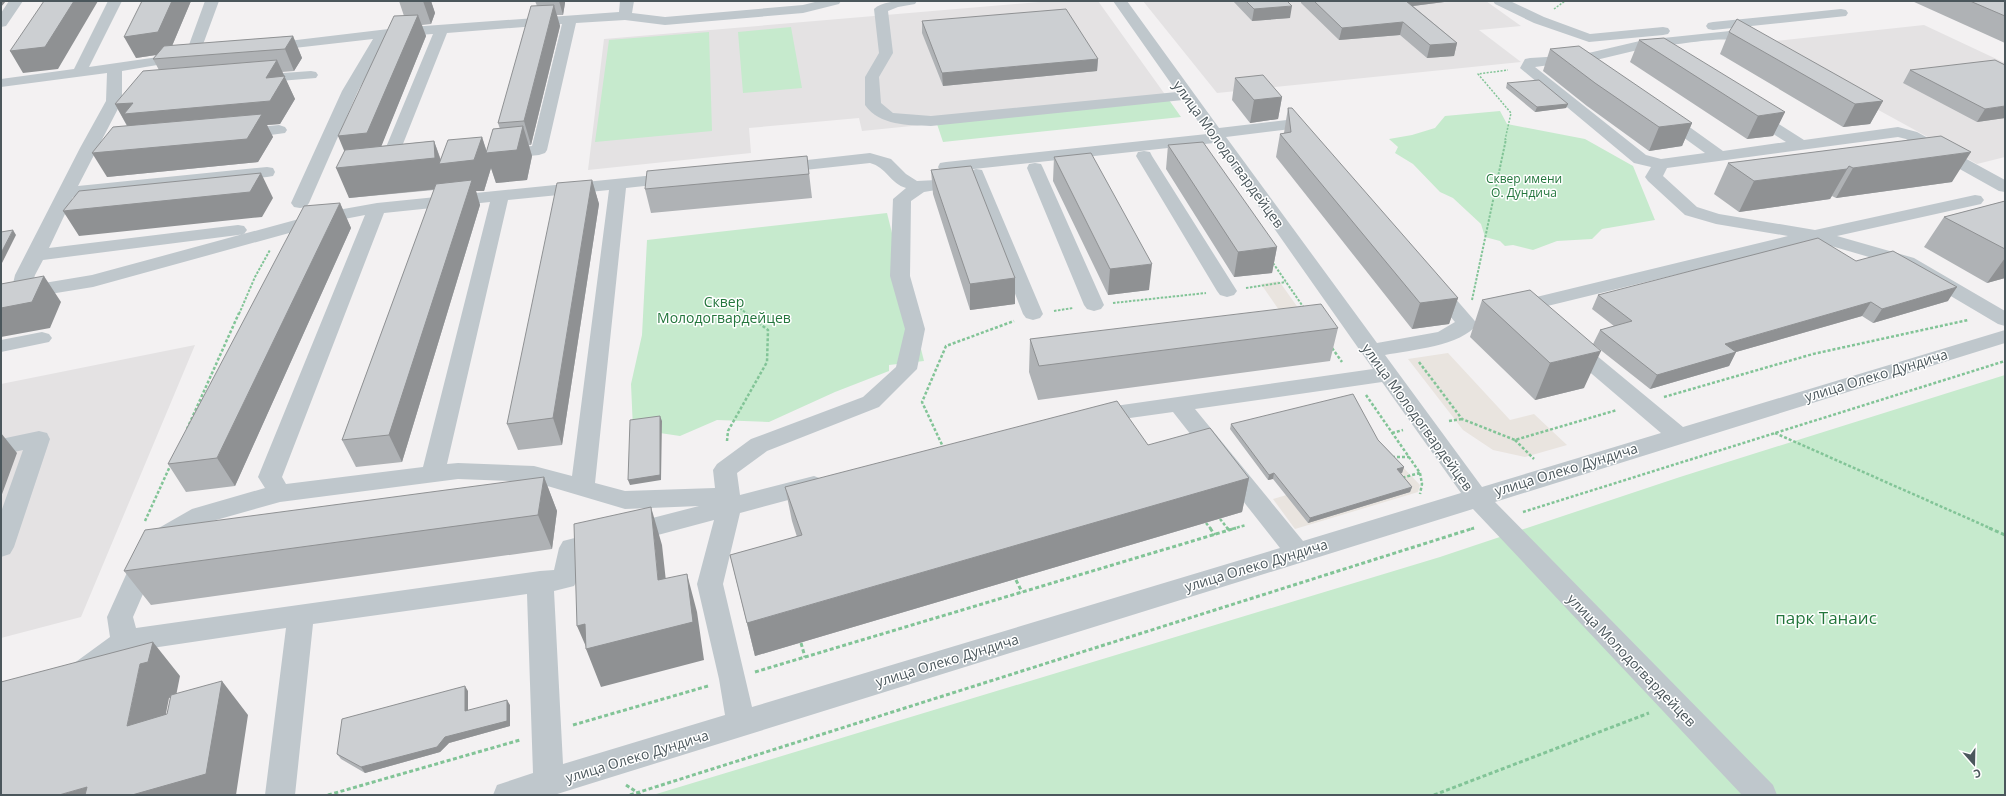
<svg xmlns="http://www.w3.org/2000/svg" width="2006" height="796" font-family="'Open Sans',sans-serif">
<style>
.commercial{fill:#e9e4df}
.education{fill:#e4e2e3}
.green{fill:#c6eacd}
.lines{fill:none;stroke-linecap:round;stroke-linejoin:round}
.path-far3{stroke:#82c497;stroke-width:1.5;stroke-dasharray:2 1.5;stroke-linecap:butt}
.path-far2{stroke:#82c497;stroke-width:2;stroke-dasharray:2.5 1.5;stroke-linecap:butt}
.path-far1{stroke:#82c497;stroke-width:2.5;stroke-dasharray:3 2;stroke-linecap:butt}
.path{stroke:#82c497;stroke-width:3;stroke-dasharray:4 2.5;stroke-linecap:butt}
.minor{fill:#bfc7cc;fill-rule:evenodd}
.wall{fill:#afb2b5}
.shaded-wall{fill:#8f9193}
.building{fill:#cccfd2;stroke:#8f9193}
.labels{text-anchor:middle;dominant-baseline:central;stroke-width:3;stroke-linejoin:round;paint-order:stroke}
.far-park-label{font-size:12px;fill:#23763c;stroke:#fff}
.street-label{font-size:14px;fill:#4b575c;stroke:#fff}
.park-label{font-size:14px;fill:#23763c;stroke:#fff}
.near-park-label{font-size:17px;fill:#23763c;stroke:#fff}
</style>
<rect width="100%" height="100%" fill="#f3f1f2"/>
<path class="commercial" d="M1279,281l32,45 -19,3 -31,-45z
M1448,353l62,67 24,-6 33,31 -42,12 -32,-7 -30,-20 -55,-71z
M1398,462l22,23 -2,7 -123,37 -22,-30z"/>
<path class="education" d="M1051,1h47l71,99 -307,31 -3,-13 -110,10 2,25 -163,17 16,-131z
M1143,1h343l35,25 -42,4 42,32 -304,31z
M1924,25l81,38v94l-28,7 -221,-121z
M195,345l-114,272 -80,21v-254z"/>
<path class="green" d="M791,27l11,61 -59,5 -5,-61z
M709,32l3,99 -117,11 14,-102z
M1169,100l12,17 -238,25 -6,-18z
M1500,111l7,13 78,15 48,27 22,54 -53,9 -10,10 -35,2 -24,9 -20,-5 -8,1 -5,-5 -15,-4 -4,-13 -28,-26 -13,-6 -27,-28 -18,-11 3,-6 -9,-8 23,-4 23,-7 10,-12z
M887,213l37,148 -35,4v6l-54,21 -66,30 -52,-2 -37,16 -47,-7 -2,-45 11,-49 5,-95z
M2005,375v420h-1352l787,-238 240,-80z"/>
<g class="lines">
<path class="path-far3" d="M1554,9l11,-8
M1505,140l6,-27 -33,-39 30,-4"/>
<path class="path-far2" d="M1273,263l31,45
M1246,288l40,-6
M1472,300l34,-161
M1113,303l93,-10
M740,308l7,6
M1054,311l19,-3
M239,314l16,-37 15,-27"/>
<path class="path-far1" d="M1332,348l10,14
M1419,362l43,57 53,21 102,-30
M1366,395l54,78 -19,5
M1664,397l149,-43 155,-34
M1449,421l13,-2
M187,429l52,-116
M1392,433l11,-3
M1775,433l217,96
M1515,440l19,19
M727,441l1,-10 39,-69 1,-32 -22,-17
M944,449l-22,-47 24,-56 68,-25
M1392,457h17
M1420,473l2,11 -2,10
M1523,512l482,-151
M1220,519l8,10
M145,521l26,-57
M1206,523l5,6
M1232,529l14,-4
M1471,529l3,-1"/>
<path class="path" d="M1210,528l5,7
M1227,528l2,2
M1989,528l16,7
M1016,580l6,12
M801,643l4,14
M755,672l481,-144
M573,725l135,-39
M626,785l15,10
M328,795l192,-55
M630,795l844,-267
M1434,795l215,-82"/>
<path class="minor" d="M9,1h14l-17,25 -5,1v-14z
M108,1h14l-33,66 97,-14 19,-52h14l-21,57 -76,13v30l-44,85 189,-19 6,1 2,4 -2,4 -6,1 -194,20 -24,51 189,-23 6,1 3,4 -3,4 -6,1 -195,25 -8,15 -3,10 60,-10 229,-62 56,-10 298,-30 6,1 3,4 -3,4 -55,6 -31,295 30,8 90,-3 -2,-18 4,-6 34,-25 112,-42 33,-30 9,-38 -15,-53 3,-77 13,-11c-15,-4 -20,-21 -36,-25l-93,10 -6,-1 -2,-4 2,-4 99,-11 21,6 15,15 11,7 20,-1 39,-11 6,1 61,144 -3,4 -7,2 -7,-2 -3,-4 -52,-132 -23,6 -24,4 -13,9 -1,75 15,53 -8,40 -38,38 -112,44 -30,22 3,22 74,-19 8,3 4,6 -4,6 -82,22 -17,71 29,123 528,-159 -107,-136 -79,11 -8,-2 -3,-5 3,-5 8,-2 279,-40 -159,-226 -268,29 -6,-1 -2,-4 2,-4 6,-1 261,-28 -24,-34 -252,26c-23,-1 -51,0 -66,-21v-28l14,-24 -5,-44c9,-9 30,-8 43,-8l-2,3 -17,3 -10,4 5,42 -14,24 2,26 12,10 38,3 246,-24 -64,-91h14l92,127 76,-9 6,2 15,17 -2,3c-12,3 -16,-4 -23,-12l-65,8 151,206 61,-11 17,-10 -31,-36 3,-4 7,-2 7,2 33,38 3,4c-15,22 -67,26 -92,31l97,132 179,-54 -96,-82 -3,-5 3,-5 7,-1 7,1 104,86 322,-97v13l-510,159 278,283 4,10h-35l-269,-286 -919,286h-61l4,-10 36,-12 -6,-179 -214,30 -18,171h-30l21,-167 -154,23 -39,29 -10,4 -10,-4 -4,-8 4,-8 37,-27 -3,-20 36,-80 49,-28 73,-21 -7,-11 107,-262 -36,7 -236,65 -92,15v-12l11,-2 3,-13 65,-127 26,-47 1,-28 -106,14v-8l73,-10zM609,190l-37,286 -38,-10 -76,-3 -11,1 61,-264zM490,202l-67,265 -137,17 -4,-7 102,-264zM1382,382l79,111 -158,48 -108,-132zM458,479l76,3 91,27 74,-3 -136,35 -4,7 -5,22 -14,1 -404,57 -3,-11 29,-67 47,-28 71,-20zM714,520l-17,64 22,95 6,36 -162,49 -9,-173 20,-5 4,-7 5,-24z
M620,1h14l-2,12 33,4 138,-12 16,-4h22l-2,3 -36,9 -138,12 -40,-5 -49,3 -29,127 -2,3 -6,2 -39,4 -6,-1 -2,-4 2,-4 38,-4 30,-122 -115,9 -50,126 6,1 2,4 -2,4 -6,1 -16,-1 -2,-4 54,-130 -45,3 -30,54 -49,112 -3,4 -6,1 -6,-1 -3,-4 51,-112 31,-52 -105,12 -5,-1 -2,-3 2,-3 134,-16 222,-16z
M1493,1h17l34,16 46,17 73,-7 5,1 2,3 -2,3 -5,1 -74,7 -55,-19 -39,-19z
M1841,9l5,1 2,3 -2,3 -133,14 -5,-1 -2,-3 2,-3 5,-1z
M1730,31l29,15 2,3 -2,3c-13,3 -19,-9 -31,-12 -7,-3 -62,6 -74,7l-6,3 -6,-1 -46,11 12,10 -2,3c-11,3 -18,-6 -27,-12l-44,6 111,88 15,4 44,-6 -47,-34 -2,-3 2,-3h12l53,38 63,-9 -41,-26 -2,-3 2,-3h12l47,30 94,-13 19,5 88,48v12l-6,-1 -93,-52 -8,-2 -231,31 -4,8 34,31 22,7 96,16 160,-35 6,1 3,4 -3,4 -144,32 77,22 91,53v15l-7,-2 -98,-58 -86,-25 -283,69 -7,-2 -3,-4 3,-4 264,-64 -72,-12 -31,-9 -37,-34 -3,-4 6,-10 -17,-4 -114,-95 5,-9 5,-1 50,-3 64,-15z
M311,71l5,1 2,3 -2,3 -61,5 -5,-1 -2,-3 2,-3 5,-1z
M279,125l6,2 2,3 -2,3 -45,6 -6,-2 -2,-3 2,-3 6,-2z
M1144,151l6,1 2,4 85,135 -3,4 -7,2 -7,-2 -3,-4 -81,-135 2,-4z
M1035,163l6,1 2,4 61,137 -3,4 -7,2 -7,-2 -3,-4 -57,-137 2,-4z
M42,332l7,2 3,4 -3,4 -48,10v-12z
M39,431l8,2 3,6 -36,108 -4,7 -9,3v-45l22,-62 -22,5v-16z"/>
</g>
<path class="wall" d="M142,1h49l-19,45 121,-10 9,22 -8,13 -12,1 13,27 -15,25 -13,1 6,12 -15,25 -151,15 20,-51 -12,-22 44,-34 -6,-11 3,-4 -20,3z
M399,1h32l4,12 -4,11 -9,1 4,11 -45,110 53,-5 7,19 41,-23 5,15 13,-23 -2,-6 39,-117 -2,-5h30v2l-2,12h-6l3,11 -29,119h-2l3,11 -5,24 -31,3 -5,-15 -7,23h-8l4,14 -78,257 -46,5 -14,-27 92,-250 -85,8 -5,-47 60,-135z
M1233,1h54l3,17 -38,3z
M1301,1h151l-39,5 44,37 -3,13 -27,2 -27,-23 -61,5 -38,-37z
M1912,1h93v42z
M922,21l176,38 -1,12 -154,15 -21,-53z
M1729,32l154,69 -13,23 -27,3 -123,-73z
M1639,40l146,72 -12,24 -26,3 -117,-77z
M1550,49l142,74 -10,23 -33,5 -62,-45 -44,-35z
M1910,70l95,48 -28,4 -74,-39z
M1235,78l47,19 -4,22 -28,4 -18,-23z
M1507,83l61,21 -2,4 -31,4 -29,-24z
M1288,108l170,190 -9,26 -37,5 -136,-172 4,-23 4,-1z
M1941,136l11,46 -116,16 -4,-2 -2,3 -91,13 -25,-18 14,-31z
M1168,145l109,102 -5,26 -38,4 -68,-108z
M807,156l5,42 -161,15 -6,-24z
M1054,157l95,133 -41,5 -55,-114z
M931,170l84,108v26l-45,6 -37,-116z
M592,180l7,24 -37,241 -44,5 -11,-26z
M2005,201v77l-18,5 -63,-36 20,-30z
M340,203l11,25 -116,258 -49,6 -18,-28z
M1856,261l92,40 -75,22 -11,-7 -126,36 -7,14 -79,23 -57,-45 7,-14 14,-4 -22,-17 6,-14z
M1482,300l102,88 -49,12 -65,-63z
M1338,328l-8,33 -292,39 -9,-28 1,-33z
M1231,424l147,16 26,27 -2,6h-2l12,14 -2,5 -102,31 -35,-44 -5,1 -38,-51z
M1148,445l101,33 -7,34 -487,144 -25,-101 67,-18 -5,-16 -7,-34z
M544,477l13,34 -5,38 -401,56 -27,-34z
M468,691v19l42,-5v21l-61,17 -9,9 -75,21 -24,-14 -4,-5z"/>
<path class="shaded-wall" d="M1,1h5l-5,6z
M74,1h24l-40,68 -35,4 -13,-22z
M172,1h19l-22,52 -33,5 -12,-21z
M423,1h8l4,12 -4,11z
M559,1h6v2l-2,12z
M1399,1h53l-55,7z
M554,5l6,21 -29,119 -7,-24z
M1292,6l-2,12 -38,3 2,-12z
M418,15l8,21 -49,121 -29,3 -10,-24z
M1403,22l-3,13 -61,5 3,-12z
M293,36l9,22 -8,13 -9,-22z
M1457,43l-3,13 -27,2 3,-13z
M1098,59l-1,12 -154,15 -1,-13z
M277,60l18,39 -15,25 -13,1 6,12 -15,25 -151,15 -15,-24 36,-26 -13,-23 151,-26z
M1282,97l-4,22 -28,4 4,-23z
M1883,101l-13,23 -27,3 12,-23z
M1568,104l-2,4 -31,4 2,-5z
M2005,106v12l-28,4 8,-13z
M1785,112l-12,24 -26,3 11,-23z
M1692,123l-10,23 -33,5 10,-24z
M523,126l9,30 -5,24 -31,3 -5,-15 -7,23h-8l4,14 -78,257 -13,-27 61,-241 -4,-12 1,6 -98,10 -13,-30 98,-27 8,23 40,-27 5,16z
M1971,152l-19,30 -116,16 17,-30z
M1849,166l-19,33 -91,13 15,-31z
M261,173l12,25 -11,19 -183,19 -16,-25z
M592,180l7,24 -37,241 -9,-27z
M340,203l11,25 -116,258 -18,-28z
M13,230l3,5 -15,30v-12z
M1277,247l-5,26 -38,4 4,-25z
M2005,258v20l-18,5z
M1152,264l-3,26 -41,5 2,-26z
M44,276l17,26 -11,26 -49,9v-29z
M1015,278v26l-45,6v-26z
M1957,287l-9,14 -75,22 9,-14z
M1458,298l-9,26 -37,5 8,-26z
M1871,302l-9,14 -126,36 -7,14 -79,23 7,-14 68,-31z
M1601,351l-17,37 -49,12 15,-37z
M660,416l2,5 -1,59 -31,5 -2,-5z
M1,433l16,20 -16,44z
M1404,467l-2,6 -7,2 2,-6z
M1274,473l-1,6 -5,1 1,-5z
M544,477l13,34 -5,38 -14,-34z
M1249,478l-7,34 -487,144 -8,-33z
M1412,487l-2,5 -102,31 2,-5z
M651,507l11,38 8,73 -12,-38z
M687,574l10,38 7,48 -103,27 -15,-38h1l-10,-23z
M153,642l27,34 -4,20 -7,2 -12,61 -30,-33 13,-62z
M222,681l26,34 -12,80h-104z
M465,686l3,5v25l-3,-5z
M507,700l3,5v21l-61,17 -9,9 -75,21 -4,-6 84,-30z
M87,787l8,8h-36z"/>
<path class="building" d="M44,1h30l-29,46 -35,4z
M142,1h30l-14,31 -34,5z
M1246,1h41l5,5 -38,3z
M1314,1h92l51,42 -27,2 -27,-23 -61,6z
M1970,1h35v15z
M554,5l-30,116 -26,2 33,-117z
M1066,9l32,50 -156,14 -20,-52z
M418,15l-51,118 -29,3 56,-120z
M1737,19l146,82 -28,3 -126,-72z
M293,36l-8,13 -132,10 11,-13z
M1664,38l121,74 -27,4 -119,-76z
M1579,46l113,77 -33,4 -64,-44 -45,-34z
M277,60l-11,18 19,-2 -15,25 -146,13 9,-11 -18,1 28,-33z
M1995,60l10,5v41l-20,3 -75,-39z
M1263,75l19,22 -28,3 -19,-22z
M1539,80l29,24 -31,3 -30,-24z
M1288,108h4l166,190 -38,5 -140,-169 11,-2z
M262,114l-15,25 -155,14 21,-26z
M523,126l-6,24 -31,3 7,-24z
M1941,136l30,16 -118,16 -4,-2 -2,3 -93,12 -26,-18z
M482,137l-8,23 -35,4 9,-24z
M434,141l1,17 -99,10 9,-18z
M1203,142l74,105 -39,5 -70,-107z
M1091,153l61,111 -42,5 -56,-112z
M807,156l2,18 -164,15 2,-18z
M971,166l44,112 -45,6 -39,-114z
M261,173l-11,19 -187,19 16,-20z
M472,180l-83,255 -47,5 94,-256z
M592,180l-39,238 -46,6 50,-241z
M2005,201v48l-61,-32z
M340,203l-123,255 -49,6 136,-258z
M13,230l-12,23v-21z
M1818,238l38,23 37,-10 64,36 -75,22 -11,-7 -146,42 11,8 -79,23 -57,-45 32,-9 -34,-26z
M44,276l-12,26 -31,6v-24z
M1530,290l71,61 -51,12 -68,-63z
M1321,304l17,24 -299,38 -9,-27z
M1353,394l25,46 26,27 -7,2 15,18 -102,31 -36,-45 -5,2 -38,-51z
M1117,401l31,44 62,-17 39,50 -502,145 -17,-68 72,-20 -17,-48z
M660,416v59l-32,5 2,-60z
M544,477l-6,38 -414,56 21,-41z
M651,507l7,73 29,-6 6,48 -107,27 -1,-25 -8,2 -3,-102z
M153,642l-5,20 -8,2 -13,62 40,-12 4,-19 51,-14 -16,93 -74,21h-47l2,-8 -28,8h-58v-113z
M465,686v25l42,-11v21l-62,16 -8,10 -76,20 -24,-13 5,-35z"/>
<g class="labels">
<g class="far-park-label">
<text x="1524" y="178">Сквер имени<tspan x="1524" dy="14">О. Дундича</tspan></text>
</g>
<g class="street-label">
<text transform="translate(1229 154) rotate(54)">улица Молодогвардейцев</text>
<text transform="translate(1876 375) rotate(-17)">улица Олеко Дундича</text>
<text transform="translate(1418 417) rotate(54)">улица Молодогвардейцев</text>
<text transform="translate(1566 469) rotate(-17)">улица Олеко Дундича</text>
<text transform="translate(1256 565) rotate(-17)">улица Олеко Дундича</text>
<text transform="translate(947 660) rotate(-17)">улица Олеко Дундича</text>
<text transform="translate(1632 660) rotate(46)">улица Молодогвардейцев</text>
<text transform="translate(637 756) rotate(-17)">улица Олеко Дундича</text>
</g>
<g class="park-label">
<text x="724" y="301">Сквер<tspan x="724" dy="16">Молодогвардейцев</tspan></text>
</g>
<g class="near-park-label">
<text x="1826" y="617">парк Танаис</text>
</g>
</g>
<rect width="2006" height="796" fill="none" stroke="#4b575c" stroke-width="4"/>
<g transform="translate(1974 764) rotate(160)" stroke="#ffffff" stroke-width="3" paint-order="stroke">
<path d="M0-3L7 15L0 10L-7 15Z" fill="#4b575c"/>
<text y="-6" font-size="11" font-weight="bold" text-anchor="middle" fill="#4b575c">С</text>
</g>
</svg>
